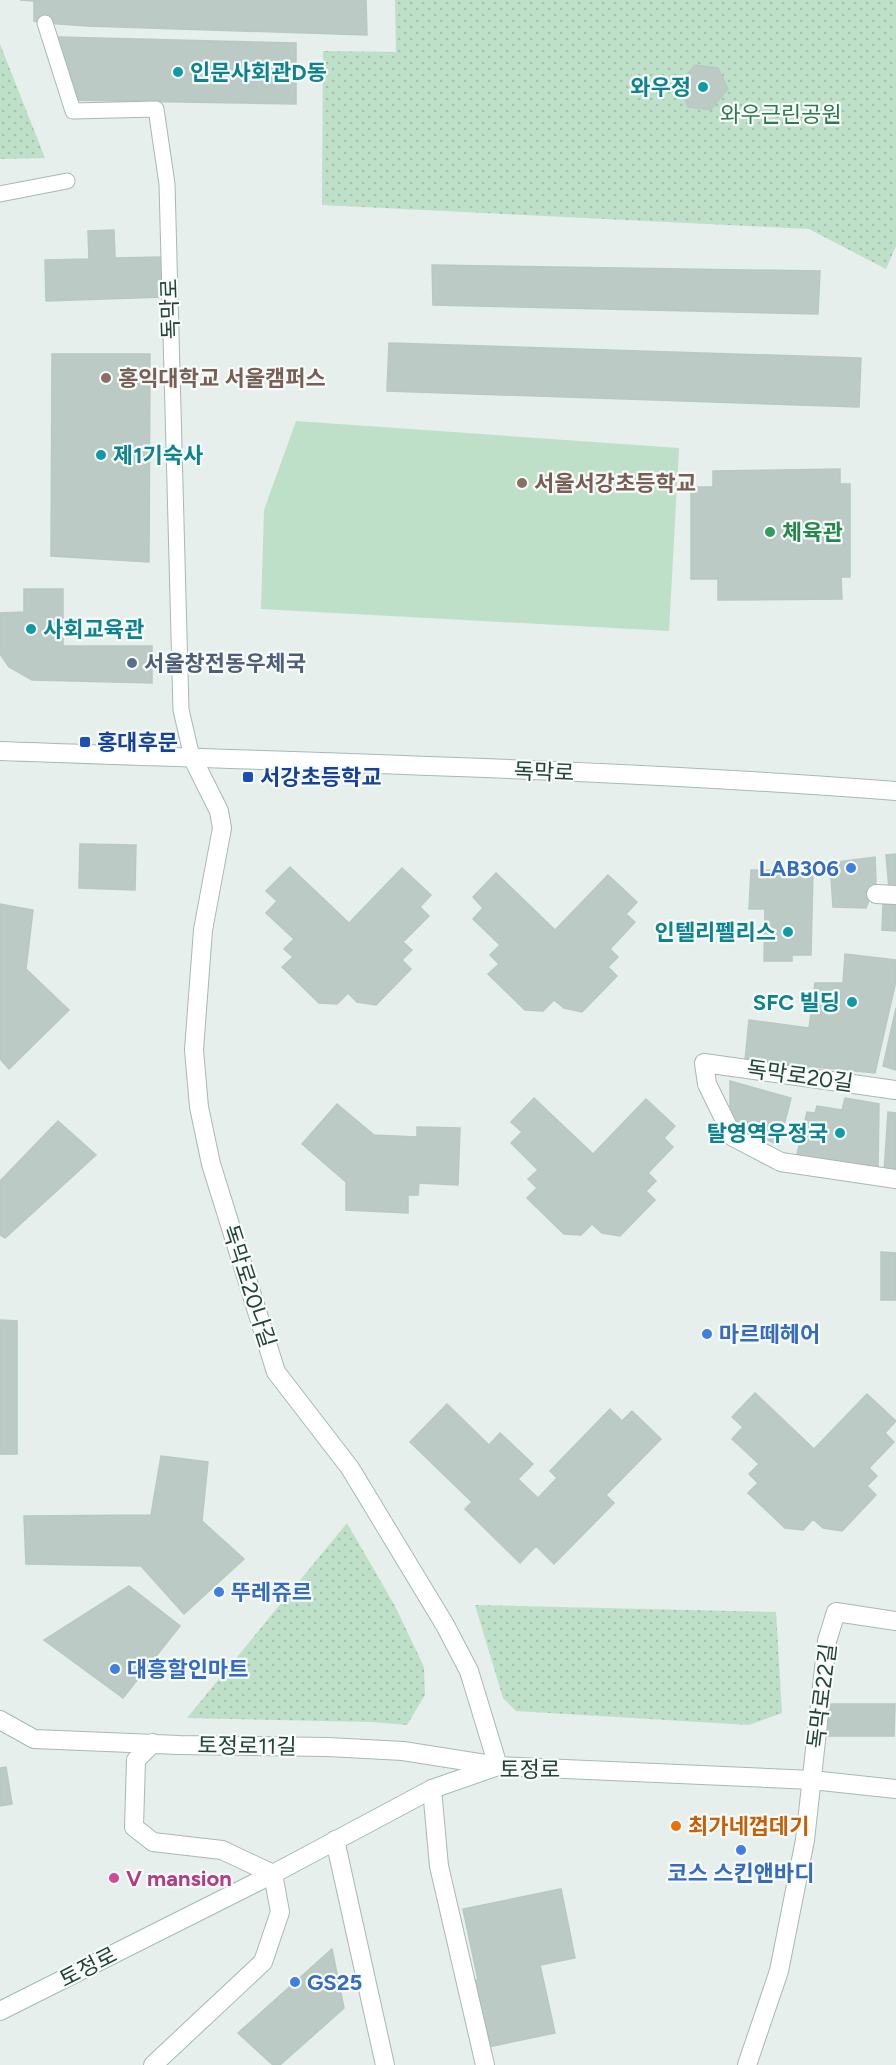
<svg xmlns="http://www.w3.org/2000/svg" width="896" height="2065" font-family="Figtree,'Noto Sans KR',sans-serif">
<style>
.park{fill:url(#park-dots)}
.garden{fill:#bfe0c8}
.building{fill:#bbcac4;stroke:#b8c9c2;stroke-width:1.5}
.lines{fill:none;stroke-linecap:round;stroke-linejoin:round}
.lane-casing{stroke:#a8b8b2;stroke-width:17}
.street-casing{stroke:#a8b8b2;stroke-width:20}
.secondary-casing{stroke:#a4bbb3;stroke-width:20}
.lane{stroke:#fff;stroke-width:15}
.street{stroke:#fff;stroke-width:18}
.secondary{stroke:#fff;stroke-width:18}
.culture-dot{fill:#0f9aa8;stroke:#f7fbf9;stroke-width:2}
.education-dot{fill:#8d6e63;stroke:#f7fbf9;stroke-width:2}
.leisure-dot{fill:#2e9e5b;stroke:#f7fbf9;stroke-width:2}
.service-dot{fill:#5c6f8a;stroke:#f7fbf9;stroke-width:2}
.transit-dot{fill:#1a4fb4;stroke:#f7fbf9;stroke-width:2}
.shop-dot{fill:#3f7fe0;stroke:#f7fbf9;stroke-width:2}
.food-dot{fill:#e8710a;stroke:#f7fbf9;stroke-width:2}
.hotel-dot{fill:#d1479c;stroke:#f7fbf9;stroke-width:2}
.labels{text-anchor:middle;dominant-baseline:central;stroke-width:4.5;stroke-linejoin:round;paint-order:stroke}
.culture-label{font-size:22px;font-weight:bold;fill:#0d838f;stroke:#f7fbf9;text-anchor:end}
.park-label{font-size:22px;fill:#2d7a4b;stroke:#f7fbf9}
.street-label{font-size:22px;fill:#24423a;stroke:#f7fbf9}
.education-label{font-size:22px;font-weight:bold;fill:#785e54;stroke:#f7fbf9;text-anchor:start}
.leisure-label{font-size:22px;font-weight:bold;fill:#27864d;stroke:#f7fbf9;text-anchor:start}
.service-label{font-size:22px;font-weight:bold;fill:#4e5e75;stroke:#f7fbf9;text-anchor:start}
.transit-label{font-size:22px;font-weight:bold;fill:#164399;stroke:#f7fbf9;text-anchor:start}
.shop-label{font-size:22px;font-weight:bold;fill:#366cbe;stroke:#f7fbf9;text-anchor:start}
.food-label{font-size:22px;font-weight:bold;fill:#c56008;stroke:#f7fbf9;text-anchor:start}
.hotel-label{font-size:22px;font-weight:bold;fill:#b23c85;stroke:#f7fbf9;text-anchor:start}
</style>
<defs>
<pattern id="park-dots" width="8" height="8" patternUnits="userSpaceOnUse" patternTransform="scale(1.5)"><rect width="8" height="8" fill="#bfe0c8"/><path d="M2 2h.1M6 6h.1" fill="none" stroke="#a4c1ad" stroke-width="1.8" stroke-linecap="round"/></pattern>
</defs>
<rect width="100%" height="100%" fill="#e6efeb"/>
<path class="park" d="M395,0h501v246l-10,23 -77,-40 -487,-24 1,-154 73,1z
M0,44l45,114 -45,1z
M347,1523l48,83 29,61 1,28 -18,30 -36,-3 -184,-4z
M475,1605l301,7 6,101 -33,12 -233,-14 -13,-13z"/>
<path class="garden" d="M296,421l383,27 -10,183 -408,-22 3,-99z"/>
<path class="building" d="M20,0h346l1,35 -280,-9 -42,-3 -11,-2v-20z
M57,37l239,6v61l-233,-4z
M695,65l23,3 10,21 -18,21 -22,-3 -9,-23z
M114,230l1,28 46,-1 2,40 -117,4 -1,-41 44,-1 -1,-28z
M432,265l388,6 -2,43 -385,-9z
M389,343l472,15 -2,49 -472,-16z
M52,354h98l-1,208 -98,-6z
M840,469v15h10v93h-9l1,22 -124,1v-21h-27v-92h22v-16z
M24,589h39v57h89v37l-120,-3 -23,-13 -9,-13v-41l24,-1z
M80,844l56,1 -1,45 -56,-2z
M896,854v35l-7,-1 -3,-33z
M875,857l1,25 -10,26 -33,-1 -3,-44z
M290,867l59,56 53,-55 29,27 -11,12 9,9 -26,26 9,8 -10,10 9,9 -35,36 -19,-3 -9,-9 -11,11 -18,-1 -37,-36 11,-10 -9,-8 10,-10 -28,-26 11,-12 -11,-10z
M751,870l62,1 -2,84h-19v6h-28l1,-52h-16z
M496,873l59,57 53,-55 29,27 -11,12 9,8 -25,27 8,8 -10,10 9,9 -35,36 -18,-4 -10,-8 -11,11 -18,-1 -37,-36 11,-10 -9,-9 10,-10 -27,-26 10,-11 -10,-11z
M0,904l33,6 -7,59 43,41 -60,59 -9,-10z
M883,904h13v27l-14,-1z
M845,954l51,6v21l-21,92 -130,-13 4,-40 60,8 6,-45h28z
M896,1008v62l-13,-4z
M730,1081l61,17 -12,47 -40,-17 -9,-22z
M534,1098l59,56 53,-55 29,27 -11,12 9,9 -25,26 8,8 -10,10 9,9 -35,36 -18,-3 -10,-9 -11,11 -17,-1 -37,-36 10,-10 -9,-9 10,-9 -27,-27 11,-11 -11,-10z
M845,1098l34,6 -1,66 -81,-16 10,-42 8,1 2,-7 25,4z
M337,1104l37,31 43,2v-10l43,1 -2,57 -39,-2 -1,12h-10v18l-62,-3v-28l-44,-38z
M888,1112l8,1v60l-12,-1z
M58,1121l38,34 -91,83 -5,-3v-54z
M881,1252l15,1v47h-15z
M0,1320l17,1v133h-17z
M755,1393l59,56 53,-55 29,27 -11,12 9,9 -25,26 8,8 -10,10 9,9 -34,36 -19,-3 -10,-9 -10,11 -18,-2 -37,-35 10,-10 -9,-9 10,-10 -27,-25 11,-12 -11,-10z
M447,1404l42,41 11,-12 33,31 -15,15 20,19 19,-20 -7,-7 60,-62 12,12 10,-10 29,28 -55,56 8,8 -60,61 -18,-18 -16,17 -55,-54 7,-7 -62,-60z
M161,1456l47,6 -6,59 42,38 -60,55 -43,-48 -115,-2 -2,-48 127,-1z
M129,1586l51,40 -57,72 -79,-58z
M828,1704h67l-1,32h-66z
M6,1767l6,37 -12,2v-38z
M561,1889l14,69 -35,7 15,68 -72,15 -14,-67 9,-1 -15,-71z
M332,1949l12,59 -64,57h-7l-35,-32z"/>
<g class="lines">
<g class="lane-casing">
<path id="lane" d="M45,23l28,88 83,-2 11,75 14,526 11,47
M0,194l67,-13"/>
</g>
<g class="street-casing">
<path id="street" d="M876,894l20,1
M896,1090l-192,-27 3,21 26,53 48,25 115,17
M0,1720l34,19 145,6 149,2 75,4 95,15 -29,-95 -24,-46 -95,-157 -74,-96 -65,-208 -12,-57 -5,-57 9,-120 19,-102 -3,-17 -27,-54
M432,1789l7,77 46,199
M335,1840l50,225
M153,2065l110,-103 17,-50 -7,-38 -51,-24 -69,-8 -19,-15 2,-67 17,-17
M747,2065l32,-94 26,-131 22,-199 9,-29 60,9"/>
</g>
<g class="secondary-casing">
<path id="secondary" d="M0,751c299,11 598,17 896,40
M0,2011l273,-137 159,-85 66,-23 314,14 84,9"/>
</g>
<use href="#lane" class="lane"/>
<use href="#street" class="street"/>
<use href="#secondary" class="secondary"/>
</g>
<g class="culture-dot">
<circle cx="178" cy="72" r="6"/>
<circle cx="703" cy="87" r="6"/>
<circle cx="101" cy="455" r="6"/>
<circle cx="31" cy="629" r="6"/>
<circle cx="788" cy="932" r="6"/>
<circle cx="852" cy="1002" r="6"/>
<circle cx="840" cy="1133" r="6"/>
</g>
<g class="education-dot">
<circle cx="106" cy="378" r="6"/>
<circle cx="522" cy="483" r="6"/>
</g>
<circle class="leisure-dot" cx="770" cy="532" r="6"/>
<circle class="service-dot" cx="132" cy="663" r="6"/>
<g class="transit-dot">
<rect x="79" y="736" width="12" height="12" rx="3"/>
<rect x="242" y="771" width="12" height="12" rx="3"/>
</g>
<g class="shop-dot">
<circle cx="851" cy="868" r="6"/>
<circle cx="707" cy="1334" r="6"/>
<circle cx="219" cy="1592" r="6"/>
<circle cx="115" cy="1669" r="6"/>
<circle cx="741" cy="1850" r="6"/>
<circle cx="295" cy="1982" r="6"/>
</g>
<circle class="food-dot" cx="676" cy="1826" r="6"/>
<circle class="hotel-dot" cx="114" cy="1878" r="6"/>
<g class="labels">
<g class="culture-label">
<text x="190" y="72" text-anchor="start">인문사회관D동</text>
<text x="691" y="87">와우정</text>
<text x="113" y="455" text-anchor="start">제1기숙사</text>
<text x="43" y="629" text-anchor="start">사회교육관</text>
<text x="776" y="932">인텔리펠리스</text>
<text x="840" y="1002">SFC 빌딩</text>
<text x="828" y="1133">탈영역우정국</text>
</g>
<g class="park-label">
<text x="781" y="114">와우근린공원</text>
</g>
<g class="street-label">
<text transform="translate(170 309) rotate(-92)">독막로</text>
<text transform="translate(544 772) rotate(2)">독막로</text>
<text transform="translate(800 1076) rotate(8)">독막로20길</text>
<text transform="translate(249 1286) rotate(72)">독막로20나길</text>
<text transform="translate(822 1696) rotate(-83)">독막로22길</text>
<text transform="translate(247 1746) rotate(1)">토정로11길</text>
<text x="530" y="1769">토정로</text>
<text transform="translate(88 1967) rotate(-27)">토정로</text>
</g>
<g class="education-label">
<text x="118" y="378">홍익대학교 서울캠퍼스</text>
<text x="534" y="483">서울서강초등학교</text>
</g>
<g class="leisure-label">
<text x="782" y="532">체육관</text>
</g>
<g class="service-label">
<text x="144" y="663">서울창전동우체국</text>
</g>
<g class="transit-label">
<text x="97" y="742">홍대후문</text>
<text x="260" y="777">서강초등학교</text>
</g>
<g class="shop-label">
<text x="839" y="868" text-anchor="end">LAB306</text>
<text x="719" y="1334">마르떼헤어</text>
<text x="231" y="1592">뚜레쥬르</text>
<text x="127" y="1669">대흥할인마트</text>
<text x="741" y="1873" text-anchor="middle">코스 스킨앤바디</text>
<text x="307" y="1982">GS25</text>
</g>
<g class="food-label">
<text x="688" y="1826">최가네껍데기</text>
</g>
<g class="hotel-label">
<text x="126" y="1878">V mansion</text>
</g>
</g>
</svg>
